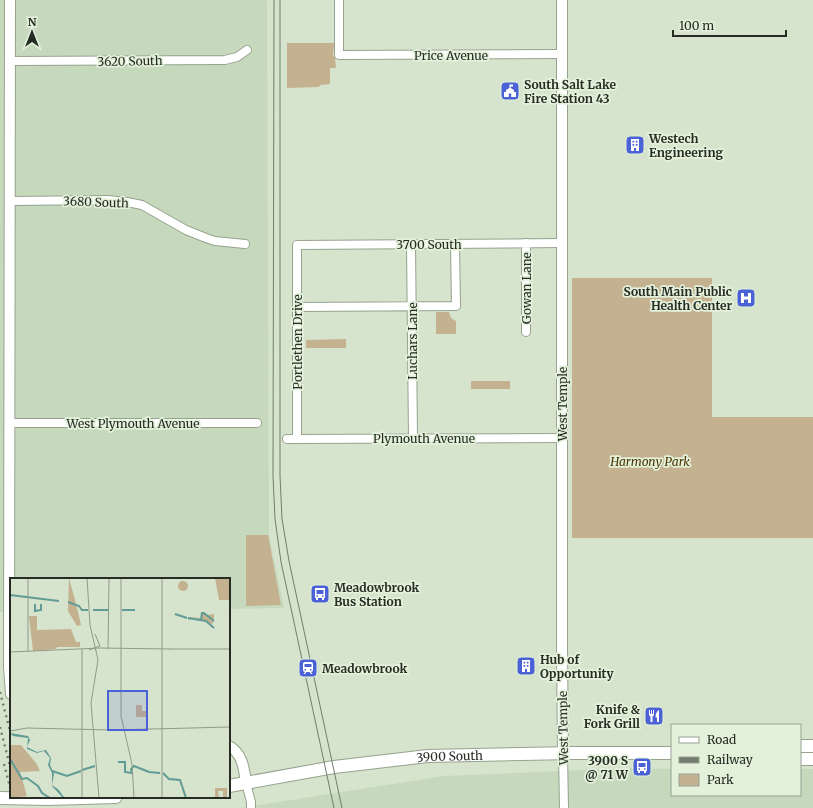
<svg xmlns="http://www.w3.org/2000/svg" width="813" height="808" font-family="Merriweather,serif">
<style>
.built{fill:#c7d9bd}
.green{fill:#c4b190}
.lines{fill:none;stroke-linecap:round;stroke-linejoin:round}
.minor-casing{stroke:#95a38e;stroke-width:10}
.tertiary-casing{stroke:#95a38e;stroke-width:12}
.secondary-casing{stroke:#95a38e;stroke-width:14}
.minor{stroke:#fff;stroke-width:8}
.tertiary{stroke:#fff;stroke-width:10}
.secondary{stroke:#fff;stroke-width:12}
.tram{stroke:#737c6e;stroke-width:1}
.rail{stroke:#737c6e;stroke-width:2.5;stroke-dasharray:2 4;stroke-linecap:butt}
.secondary-bridge-casing{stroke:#95a38e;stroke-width:14;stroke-linecap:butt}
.secondary-bridge{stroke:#fff;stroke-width:12}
.labels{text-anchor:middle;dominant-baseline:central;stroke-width:3.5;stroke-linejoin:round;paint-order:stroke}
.street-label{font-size:12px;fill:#262c24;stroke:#e3f1db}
.poi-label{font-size:12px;font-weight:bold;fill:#262c24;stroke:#e3f1db;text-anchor:start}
.park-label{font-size:12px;font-style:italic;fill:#4c3400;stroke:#e3f1db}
.inset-river{fill:none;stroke:#619b96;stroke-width:2}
.inset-road{fill:none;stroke:#909a8a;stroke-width:1}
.view{fill:#4b61d6;fill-opacity:0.15;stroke:#4b61d6;stroke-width:2}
.inset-edge{fill:none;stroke:#262c24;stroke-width:2}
</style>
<rect width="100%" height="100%" fill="#d6e4ce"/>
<path class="built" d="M0,0h267l2,535 15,73 -55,1v-30h-218v33h-11z
M632,768l40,1v26h128v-26h13v39h-573l204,-32z"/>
<path class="green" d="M287,43h47l-1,13 2,1 1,11h-6v16l-9,1 -3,2 -31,1z
M572,278h140v139h101v121h-241z
M436,312h13l2,6 5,3v13h-20z
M346,339v9h-40v-8z
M471,381h39v8h-39z
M246,535h22l13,70 -35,1z"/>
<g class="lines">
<g class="minor-casing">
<path id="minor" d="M339,0v55l223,-1
M10,61l215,-1 12,-3 10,-7
M10,201l98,-1 19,2 15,3 44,25 20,8 9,3 30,3
M526,243v89
M411,244l2,194
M297,307l159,-1 -1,-62
M9,423h248
M287,439l275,-1
M297,439v-194l265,-2
M563,753l1,55
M246,783l5,19v6"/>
</g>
<g class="tertiary-casing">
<path id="tertiary" d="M10,0l-1,667 2,27
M562,0v647l1,106
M229,746c14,8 15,23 17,37"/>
</g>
<g class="secondary-casing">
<g id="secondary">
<path d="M800,746h13"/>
<path d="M800,759h13"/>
<path id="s1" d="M229,786l105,-19 94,-11 145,-3h99"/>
<path d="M48,799l68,-2"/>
</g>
</g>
<use href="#minor" class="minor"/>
<use href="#tertiary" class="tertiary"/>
<use href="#secondary" class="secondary"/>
<path class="tram" d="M274,0l-1,476 2,43 6,43 53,246
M280,0v476l2,43 7,42 53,247"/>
<path class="rail" d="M0,692l11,43
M0,727l11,43
M4,764l7,27
M13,797l2,11
M27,797l3,11"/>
<g class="secondary-bridge-casing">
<path id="secondary-bridge" d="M0,798l48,1"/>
</g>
<use href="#secondary-bridge" class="secondary-bridge"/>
</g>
<defs>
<g id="civic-square" transform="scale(1)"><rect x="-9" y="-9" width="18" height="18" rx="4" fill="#4b61d6" stroke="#e3f1db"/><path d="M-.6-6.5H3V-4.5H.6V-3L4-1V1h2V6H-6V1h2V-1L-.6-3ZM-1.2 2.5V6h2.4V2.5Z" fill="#fff"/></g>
<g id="building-square" transform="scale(1)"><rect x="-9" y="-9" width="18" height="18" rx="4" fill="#4b61d6" stroke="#e3f1db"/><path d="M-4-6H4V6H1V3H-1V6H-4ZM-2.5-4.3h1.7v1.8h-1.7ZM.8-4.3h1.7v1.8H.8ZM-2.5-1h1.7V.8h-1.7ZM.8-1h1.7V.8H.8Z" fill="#fff"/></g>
<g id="hospital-square" transform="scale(1)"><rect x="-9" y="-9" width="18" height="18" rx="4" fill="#4b61d6" stroke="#e3f1db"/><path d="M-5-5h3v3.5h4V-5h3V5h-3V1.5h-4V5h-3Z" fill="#fff"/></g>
<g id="bus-square" transform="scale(1)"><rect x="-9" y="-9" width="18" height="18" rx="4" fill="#4b61d6" stroke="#e3f1db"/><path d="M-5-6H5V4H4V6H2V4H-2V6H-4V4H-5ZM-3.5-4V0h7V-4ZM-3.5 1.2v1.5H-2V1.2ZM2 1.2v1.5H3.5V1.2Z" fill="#fff"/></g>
<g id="station-square" transform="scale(1)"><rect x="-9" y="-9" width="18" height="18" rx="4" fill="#4b61d6" stroke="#e3f1db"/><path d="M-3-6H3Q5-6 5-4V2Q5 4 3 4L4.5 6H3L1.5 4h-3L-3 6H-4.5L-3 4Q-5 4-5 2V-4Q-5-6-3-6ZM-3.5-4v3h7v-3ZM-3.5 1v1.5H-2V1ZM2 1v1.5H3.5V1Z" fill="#fff"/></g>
<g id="restaurant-square" transform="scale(1)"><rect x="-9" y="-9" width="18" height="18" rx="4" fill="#4b61d6" stroke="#e3f1db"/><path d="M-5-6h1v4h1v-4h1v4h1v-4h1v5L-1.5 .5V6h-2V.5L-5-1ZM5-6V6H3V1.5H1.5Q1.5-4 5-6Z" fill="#fff"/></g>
</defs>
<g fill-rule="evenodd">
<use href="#civic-square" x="510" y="91"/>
<use href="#building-square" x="635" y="145"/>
<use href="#hospital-square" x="746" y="298"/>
<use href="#bus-square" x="320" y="594"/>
<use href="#building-square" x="526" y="666"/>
<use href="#station-square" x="308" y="668"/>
<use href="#restaurant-square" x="654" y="716"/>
<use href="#bus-square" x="642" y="767"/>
</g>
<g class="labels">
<g class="street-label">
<text x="451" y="55">Price Avenue</text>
<text transform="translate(130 61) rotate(-1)">3620 South</text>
<text transform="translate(96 202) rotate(2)">3680 South</text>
<text x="429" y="244">3700 South</text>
<text transform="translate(526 288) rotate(-90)">Gowan Lane</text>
<text transform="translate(412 341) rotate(-90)">Luchars Lane</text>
<text transform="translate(297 342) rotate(-90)">Portlethen Drive</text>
<text transform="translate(562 404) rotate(-90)">West Temple</text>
<text x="133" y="423">West Plymouth Avenue</text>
<text x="424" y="438">Plymouth Avenue</text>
<text transform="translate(563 728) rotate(-91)">West Temple</text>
<text stroke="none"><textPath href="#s1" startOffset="223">3900 South</textPath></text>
</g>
<g class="poi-label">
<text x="524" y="84">South Salt Lake<tspan x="524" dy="14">Fire Station 43</tspan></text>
<text x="649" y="138">Westech<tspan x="649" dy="14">Engineering</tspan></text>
<text x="732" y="291" text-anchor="end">South Main Public<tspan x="732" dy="14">Health Center</tspan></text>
<text x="334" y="587">Meadowbrook<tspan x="334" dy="14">Bus Station</tspan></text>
<text x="540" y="659">Hub of<tspan x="540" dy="14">Opportunity</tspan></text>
<text x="322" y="668">Meadowbrook</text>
<text x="640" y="709" text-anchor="end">Knife &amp;<tspan x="640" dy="14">Fork Grill</tspan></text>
<text x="628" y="760" text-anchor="end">3900 S<tspan x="628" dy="14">@ 71 W</tspan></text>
</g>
<g class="park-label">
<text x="650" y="461">Harmony Park</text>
</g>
</g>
<g transform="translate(10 578)">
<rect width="220" height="220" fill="#d6e4ce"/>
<path d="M59,0l7,26 5,21 -4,1 -9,-15zM205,0h15v22h-11zM168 8a5 5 0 1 1 10 0a5 5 0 1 1-10 0ZM192,35l5,2 7,-1v7l-2,3 -17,-6 -7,2v-3l14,1zM19,38h8v14l34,-1 5,13h4v5h-23l-1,2 -23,2zM126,127h6v6h6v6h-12zM0,167h11l15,18 4,8 -20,1 7,24 -17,2zM205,210h12v10h-4v-7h-5l1,6 -4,1z" fill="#c4b190"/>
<path d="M0,155l18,3 2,4 -3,7 10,5 9,-2 5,8 -1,7 4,9 -2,11 7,5 4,6 4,2 -5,-1 -10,-11v-13l-4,-8 2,-7 -6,-7 -7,2 -10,-4 1,-11 -15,-2z" fill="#619b96"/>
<path class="inset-river" d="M0,17l49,6M58,24l11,4 3,4h6M25,26v7l6,-1v-6M83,32h15M112,32h13M165,36l12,4M178,40l18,3 8,7M191,42l1,-7h2l10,8M0,181l12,20 5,-1 11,8M108,184h7v10l7,1 -1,-4 3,-3 15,6 11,1M72,192l13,-4M42,193l15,5 14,-5M153,195l6,6 11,1 6,18M28,208l4,7 8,5"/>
<path class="inset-road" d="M77,0l3,47 8,35 -7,43 8,95M111,0v138l11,48 2,34M72,71v149M98,71l1,-71M160,71h60M79,72l11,-4 -5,-12M0,74l90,-4 71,1M18,74v-74M0,153l17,-3 84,2 119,-3M152,220v-220"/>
<path class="view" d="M98,113h39v39h-39z"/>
<rect width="220" height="220" class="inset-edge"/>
</g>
<rect x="671" y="724" width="130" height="72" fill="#e3f1db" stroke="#97a292"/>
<rect x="679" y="737" width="20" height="6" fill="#ffffff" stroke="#97a292"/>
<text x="707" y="744" font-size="12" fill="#262c24">Road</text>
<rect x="679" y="757" width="20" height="6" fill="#737c6e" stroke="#97a292"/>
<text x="707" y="764" font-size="12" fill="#262c24">Railway</text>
<rect x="679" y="774" width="20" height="12" fill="#c4b190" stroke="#97a292"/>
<text x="707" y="784" font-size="12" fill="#262c24">Park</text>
<g transform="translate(32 32)" stroke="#e3f1db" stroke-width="3" paint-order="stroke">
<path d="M0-3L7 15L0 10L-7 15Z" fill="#262c24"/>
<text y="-6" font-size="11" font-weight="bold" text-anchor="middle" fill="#262c24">N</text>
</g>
<path d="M673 30v6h113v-6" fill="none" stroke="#262c24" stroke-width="2"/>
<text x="679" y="30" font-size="12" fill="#262c24" stroke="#e3f1db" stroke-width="3" paint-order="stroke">100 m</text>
</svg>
